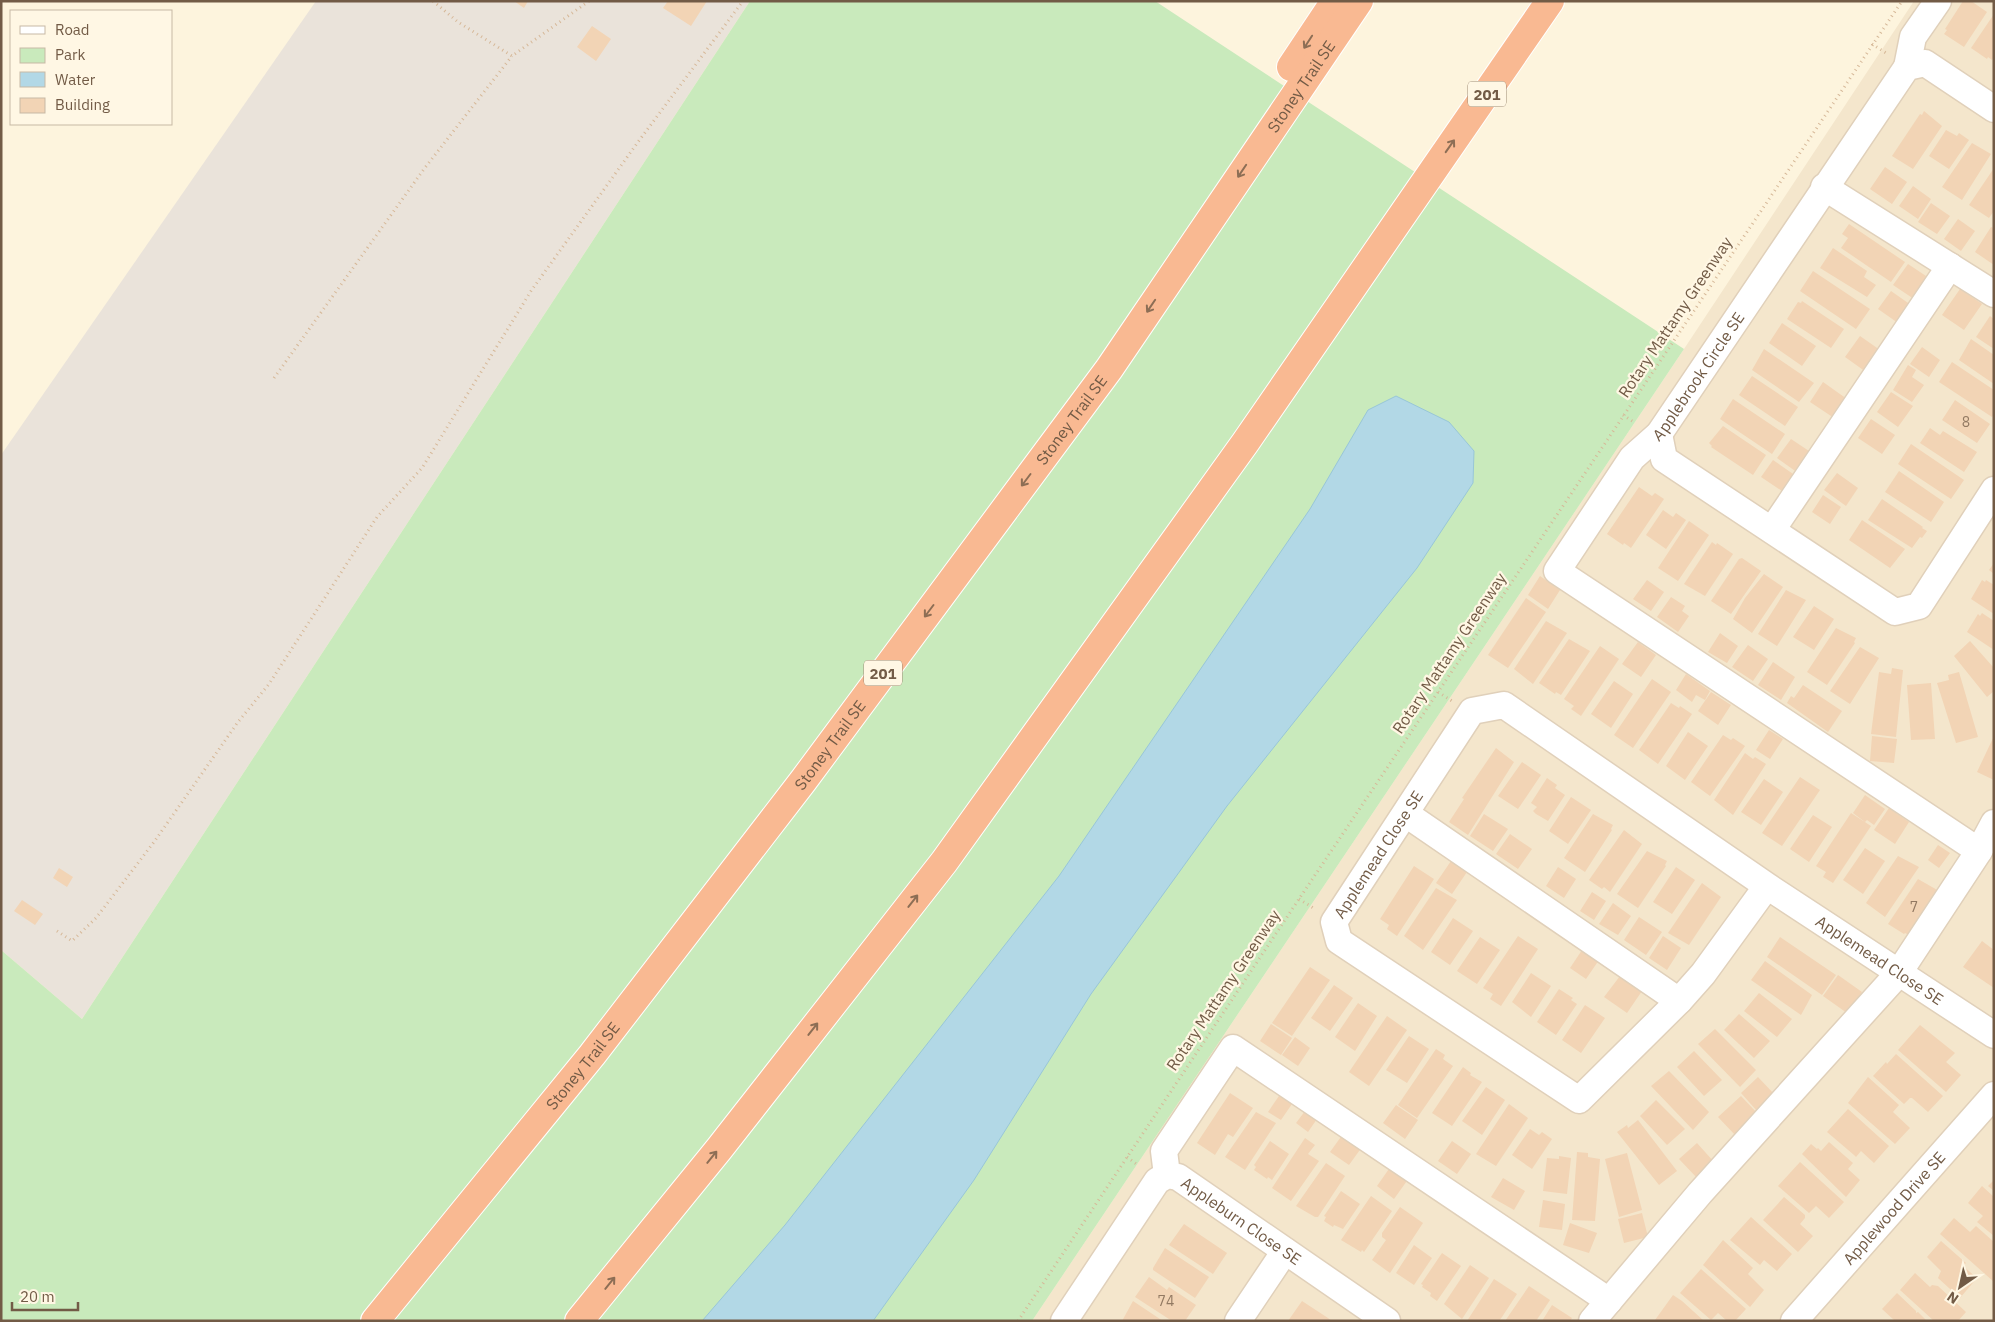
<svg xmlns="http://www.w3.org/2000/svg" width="1995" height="1322" font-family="'IBM Plex Sans',sans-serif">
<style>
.residential{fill:#f4e6cc}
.industrial{fill:#eae3da}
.green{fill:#c9eabc}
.water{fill:#b2d8e6;stroke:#98c6d8}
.building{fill:#f2d4b5}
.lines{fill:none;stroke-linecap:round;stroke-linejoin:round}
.minor-casing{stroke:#e0d0ba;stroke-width:29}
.highway-casing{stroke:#fff;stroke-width:30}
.path{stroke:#d6b898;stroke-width:3;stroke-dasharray:1 4;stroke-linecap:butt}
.minor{stroke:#fff;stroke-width:26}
.highway{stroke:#f9b992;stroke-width:28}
.oneway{stroke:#8d6e55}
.labels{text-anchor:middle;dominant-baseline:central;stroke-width:4.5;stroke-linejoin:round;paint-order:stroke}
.number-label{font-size:14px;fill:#927962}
.shield{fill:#fff7e4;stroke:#9c8a75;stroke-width:1}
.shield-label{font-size:15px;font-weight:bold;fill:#725b46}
.street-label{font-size:16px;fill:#725b46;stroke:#fff7e4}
</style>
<rect width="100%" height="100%" fill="#fdf4dd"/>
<path class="residential" d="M1914,1h80v1320h-962l652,-972z"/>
<path class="industrial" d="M316,1h434l-668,1018 -81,-69v-495z"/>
<path class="green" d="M750,1h405l529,348 -652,972h-1031v-371l81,69z"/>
<path class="water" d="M1396,396l53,26 25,29 -1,32 -56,85 -190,238 -136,188 -117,186 -101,141h-171l83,-96 274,-349 251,-367 58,-99z"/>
<path class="building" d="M514,1h14l-4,7z
M668,1h39l-16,25 -28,-18z
M1963,1h8l16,11 -23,35 -20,-13 3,-4 -2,-1z
M1994,14v43l-2,3 -4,-3 -1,2 -16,-11z
M592,26l19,13 -15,22 -19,-14z
M1924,111l18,15 -29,43 -21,-13 28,-42 2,1z
M1946,130l11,6 2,-3 10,7 -20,29 -20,-13z
M1972,143l19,11 -29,46 -20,-13z
M1885,167l22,15 -15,22 -22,-15z
M1994,168v43l-5,7 -20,-13z
M1913,186l18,13 -13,20 -19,-13z
M1931,203l19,13 -13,18 -19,-12z
M1958,219l17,12 -14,20 -17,-12z
M1849,224l56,38 -14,20 -50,-34 7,-10 -6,-4z
M1991,227l3,1v37l-19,-13z
M1833,248l34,23 -3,6 12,8 -9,12 -47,-29z
M1908,264l21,14 -15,21 -21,-14z
M1813,271l57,38 -14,20 -56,-38z
M1960,289l22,15 -18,26 -22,-15z
M1891,291l20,14 -13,18 -20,-14z
M1802,301l42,28 -13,19 -44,-29 11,-17 3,1z
M1990,316l4,3v30l-18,-12z
M1782,323l34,23 -14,20 -33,-23z
M1860,336l20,14 -14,22 -21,-15z
M1971,339l23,16v29l-35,-24z
M1922,347l18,13 -11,17 -19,-13z
M1764,349l50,34 -15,19 -47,-32z
M1952,362l42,28v24l-2,3 -53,-35z
M1908,365l8,5 -4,7 12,8 -12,17 -19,-12z
M1752,376l46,31 -13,19 -46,-31z
M1823,382l24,17 -13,19 -24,-16z
M1891,392l22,14 -15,21 -21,-15z
M1733,399l52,35 -13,20 -52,-35z
M1955,400l35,24 -13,19 -35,-23z
M1871,419l24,16 -13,19 -24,-16z
M1723,426l43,29 -13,20 -42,-28 1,-1 -3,-3z
M1930,428l10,7 3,-4 34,21 -13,20 -44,-29z
M1791,439l21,14 -14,20 -21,-15z
M1911,444l53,36 -13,19 -53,-35z
M1773,460l23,16 -11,17 -24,-16z
M1899,471l45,31 -13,20 -46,-30z
M1837,473l21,15 -12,18 -22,-16z
M1639,487l13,9 3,-3 9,6 -33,49 -7,-5 -1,2 -16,-11z
M1823,495l18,12 -11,17 -18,-12z
M1882,499l41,28 -1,1 5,3 -5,7 -2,-1 -8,11 -44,-28z
M1663,510l10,7 3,-4 10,7 -20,29 -20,-14z
M1862,520l43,29 -15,19 -41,-28z
M1689,521l20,14 -31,46 -20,-13z
M1712,542l4,3 1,-2 16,11 -28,42 -21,-12z
M1742,558l19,13 -30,43 -20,-13 28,-42z
M1994,563v11l-5,-4z
M1764,574l19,13 -31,46 -19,-14 12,-21z
M1540,576l20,14 -12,19 -20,-14z
M1647,580l17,12 -13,19 -18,-12z
M1982,580l3,2 1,-2 8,5v29l-23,-15z
M1786,590l20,10 -29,46 -19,-12z
M1671,597l14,9 -3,5 7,5 -11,16 -21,-15z
M1526,598l20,14 -38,56 -20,-13z
M1814,606l20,13 -20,31 -21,-13z
M1982,613l12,8v29l-27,-18 11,-18 2,2z
M1546,621l21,12 -34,51 -19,-15z
M1836,628l20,10 -2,4 1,1 -28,42 -20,-13z
M1720,633l18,13 -11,17 -19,-11z
M1569,639l21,12 -29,44 -5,-3 -1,2 -16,-11z
M1970,641l24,27v23l-7,6 -33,-41z
M1638,642l18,13 -15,22 -19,-13z
M1748,645l20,14 -15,22 -21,-14z
M1600,646l19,13 -38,57 -10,-7 3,-3 -10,-7z
M1860,647l19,11 -29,46 -20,-13z
M1773,662l22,15 -14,23 -23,-15z
M1892,668l11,2 -7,67 -25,-3 8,-62 12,2z
M1959,672l19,65 -22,6 -19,-60 12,-3 -1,-5z
M1686,674l24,17 -5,9 -9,-5 -4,7 -16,-12z
M1652,679l19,13 -38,56 -19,-13z
M1614,681l19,13 -22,34 -20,-14z
M1931,683l4,56 -24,1 -4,-55z
M1803,685l39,26 -14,21 -41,-29 4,-7 3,2z
M1711,692l20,13 -13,20 -20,-14z
M1671,703l8,5 1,-2 12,8 -34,50 -19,-14z
M1769,730l14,9 -13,20 -14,-9z
M1688,732l20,14 -23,34 -19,-14z
M1723,735l8,5 2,-2 12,8 -35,50 -19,-14z
M1872,736l25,3 -3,24 -24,-2z
M1994,736v44l-17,-8z
M1496,748l18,14 -46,73 -19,-13 15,-23 -2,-1z
M1745,753l8,6 2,-2 11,7 -33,51 -19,-15z
M1522,762l19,13 -23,34 -20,-13z
M1800,777l20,13 -38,56 -20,-13z
M1547,778l10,7 -2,3 10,7 -17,26 -12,-7 -3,-3 4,-4 -6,-4z
M1764,779l19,13 -22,33 -20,-13z
M1865,795l20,14 -11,16 -7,-5 -2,2 -12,-9z
M1571,797l20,13 -23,34 -19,-13z
M1889,808l20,14 -14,22 -21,-14z
M1851,813l20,13 -38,57 -10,-6 3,-5 -10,-6z
M1484,814l24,15 -15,22 -23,-15z
M1593,814l20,11 -2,4 1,1 -27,42 -21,-14z
M1813,815l19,12 -23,35 -19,-13z
M1624,830l18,14 -32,48 -6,-5 -2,2 -13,-9z
M1510,834l22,15 -14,20 -22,-15z
M1938,845l12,8 -11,15 -11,-8z
M1865,848l20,13 -22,33 -20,-14z
M1647,851l20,10 -2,4 1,1 -28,42 -21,-14z
M1898,856l21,11 -34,50 -19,-14z
M1451,861l16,11 -15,22 -16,-11z
M1414,866l20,13 -37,57 -10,-7 2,-4 -9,-6z
M1558,867l18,12 -12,19 -18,-12z
M1676,867l19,13 -23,34 -19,-12z
M59,868l14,9 -6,10 -14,-9z
M1918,879l21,12 -30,44 -4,-2 -1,1 -16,-10z
M1702,883l19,14 -32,48 -21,-12z
M1436,888l21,12 -34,50 -19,-14z
M1592,892l14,9 -12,19 -14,-9z
M22,900l21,14 -8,11 -21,-14z
M1613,903l18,13 -13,19 -19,-11z
M1639,917l23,15 -16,23 -22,-15z
M1453,918l20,13 -23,34 -19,-13z
M1518,936l20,13 -37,57 -11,-7 3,-5 -10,-6z
M1663,936l18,12 -14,22 -18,-12z
M1480,937l20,13 -23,34 -20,-13z
M1780,937l56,38 -14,20 -55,-38z
M1982,941l12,9v38l-31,-21z
M1582,950l17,10 -13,19 -16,-11z
M1765,961l47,34 -11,20 -50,-35z
M1310,967l20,13 -38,56 -20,-13z
M1531,973l20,13 -20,31 -19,-15z
M1838,975l24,17 -15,21 -24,-17z
M1620,976l22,15 -15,22 -23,-16z
M1334,985l19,13 -23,33 -19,-13z
M1559,989l14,9 -2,2 6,4 -21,31 -19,-13z
M1759,993l33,26 -15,18 -33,-26z
M1358,1003l19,13 -22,35 -20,-14z
M1585,1005l20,13 -24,35 -19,-13z
M1739,1014l31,27 -16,17 -30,-28z
M1387,1016l20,14 -38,56 -20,-14z
M1271,1024l21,14 -11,17 -21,-14z
M1920,1025l35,28 -9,9 15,13 -15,17 -48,-42z
M1715,1029l41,41 -16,17 -42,-43z
M1409,1036l20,13 -22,34 -21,-13z
M1295,1037l15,11 -12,18 -16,-11z
M1436,1049l9,6 -2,4 10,7 -36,52 -19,-13z
M1694,1051l28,29 -18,16 -27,-29z
M1896,1054l47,42 -15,16 -16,-14h-2l-6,6 -31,-28 13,-14 1,2z
M1463,1067l8,6 -1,2 12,7 -30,44 -20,-13z
M1669,1071l40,41 -16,18 -42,-44z
M1758,1077l17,18 -18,16 -16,-18z
M1868,1077l31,28 -6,7 17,16 -15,16 -47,-41z
M1486,1087l19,13 -23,35 -20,-14z
M1230,1093l23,15 -20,29 -5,-3 -13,21 -18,-12z
M1281,1093l13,8 -13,19 -13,-8z
M1741,1096l17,18 -23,21 -17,-18z
M1656,1100l29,29 -18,16 -27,-29z
M1509,1104l19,14 -32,48 -20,-12z
M1396,1105l22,15 -13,19 -22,-16z
M1848,1109l41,37 -15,17 -13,-12 -5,6 -2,-2 -27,-23z
M1305,1111l12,8 -9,13 -12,-9z
M1256,1112l20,11 -31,47 -20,-13z
M1638,1120l39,51 -18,14 -42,-53 10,-7 1,3z
M1530,1129l9,6 3,-3 10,7 -20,30 -20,-14z
M1343,1134l19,13 -13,18 -19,-13z
M1305,1138l10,7 -7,9 11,7 -28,40 -19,-13z
M1270,1141l19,13 -17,26 -4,-3 -1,2 -13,-9 2,-3 -2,-2z
M1452,1141l19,13 -14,20 -19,-13z
M1829,1142l24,21 -5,6 12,11 -14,17 -44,-43 9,-10 6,5 1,-1 3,3z
M1697,1143l17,19 -17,16 -18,-19z
M1577,1152l11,1v4l12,2 -5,62 -23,-1z
M1627,1153l15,57 -23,7 -14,-58z
M1559,1156l12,2 -4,36 -24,-3 4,-33 12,1z
M1800,1162l44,40 -15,16 -13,-12 -7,7 -31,-27z
M1326,1163l19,13 -27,41h-3l-19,-11z
M1391,1166l18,12 -15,21 -17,-13z
M1503,1178l22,13 -11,19 -23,-13z
M1994,1180v11l-6,-5z
M1982,1186l12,11v39l-17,-14 6,-6 -15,-13z
M1341,1191l19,13 -17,25 -9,-4 -1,2 -9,-6 2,-4 -2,-1z
M1371,1196l21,15 -28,41 -2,-2 -1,2 -20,-12z
M1784,1197l21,18v3l-5,6 13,12 -15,16 -35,-32z
M1543,1200l22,4 -3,26 -23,-3z
M1400,1207l23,16 -33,50 -18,-13 14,-20 -4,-3v-4z
M1642,1213l6,24 -24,6 -6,-24z
M1751,1217l41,37 -15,17 -13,-11 -4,5 -30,-25z
M1954,1218l16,14 6,-6 18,16v40l-54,-48z
M1570,1223l27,10 -8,20 -26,-8z
M1184,1224l43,29 -14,21 -44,-29z
M1723,1240l30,28 -5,6 16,16 -14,17 -47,-42z
M1941,1241l25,22 -3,3 14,12 -17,20 -22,-20 3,-7 -14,-14z
M1414,1245l18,13 -18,27 -18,-12z
M1165,1248l44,29 -14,21 -42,-28v-2z
M1442,1253l19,13 -24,35 -7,-5 1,-3 -9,-6 1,-2 -2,-1z
M1470,1265l19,13 -27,41 -18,-15z
M1701,1269l45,40 -11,12h-8l-9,-8 -7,7 -31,-27z
M1915,1273l15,14 2,-2 6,1 28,26 -8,9h-24l-34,-31z
M1149,1277l18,13 2,-3 27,18 -11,16h-13l-37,-24z
M1494,1279l23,15 -15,23 -3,4h-32z
M1529,1286l21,14 -14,21h-31z
M1897,1293l19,18v2l2,-1 9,9h-32l-13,-12z
M1673,1295l9,6 22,20 -49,-1z
M1133,1301l30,20h-41z
M1302,1301l26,17 4,3h-44z
M1552,1305l20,13 -2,3h-28z"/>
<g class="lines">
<g class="minor-casing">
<g id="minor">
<path d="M1907,67l6,-30 25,-36"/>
<path d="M1824,187l170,107"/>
<path d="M1659,434l5,25 231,153 24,-6 75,-116"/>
<path d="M1772,530l178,-264"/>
<path d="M1406,814l273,187"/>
<path id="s1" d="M1979,851l-422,-280 75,-113 27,-24 248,-367 18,-4 69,46"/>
<path id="s2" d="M1767,886l-64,88 -24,27 -100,99 -240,-159 -5,-19 138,-211 32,-6 263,181 227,149"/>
<path d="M1167,1175l-3,-24 69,-103 376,253"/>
<path id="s3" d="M1064,1321l93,-140 10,-6 11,2 209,144"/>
<path d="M1238,1321l47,-70"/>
<path d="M1592,1321l108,-128 198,-219 81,-123 15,-28"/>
<path id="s4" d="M1794,1321l200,-226"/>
</g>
</g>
<g class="highway-casing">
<g id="highway">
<path d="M1291,67l44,-66"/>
<path id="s5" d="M375,1321l217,-266 211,-274 306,-412 250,-368"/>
<path d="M579,1321l140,-172 225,-287 301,-419 305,-442"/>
</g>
</g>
<path class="path" d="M433,1l25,21 54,34 77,-55
M1872,44l14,9
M274,378l150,-209 88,-113
M1623,415l12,8
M1438,692l14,9
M1299,899l16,10
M57,931l15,10 24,-23 58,-76 84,-120 31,-38 108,-167 45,-49 109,-177 107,-149 105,-141
M1127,1157l12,9
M1018,1321l281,-422 603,-898"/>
<use href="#minor" class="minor"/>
<use href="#highway" class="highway"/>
</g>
<defs><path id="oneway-shaft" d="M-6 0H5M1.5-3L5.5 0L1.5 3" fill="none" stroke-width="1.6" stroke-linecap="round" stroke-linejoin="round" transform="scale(1.25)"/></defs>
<g class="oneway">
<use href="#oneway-shaft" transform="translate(1308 42) rotate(123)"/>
<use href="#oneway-shaft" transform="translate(1450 146) rotate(-55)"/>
<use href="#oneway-shaft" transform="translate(1242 171) rotate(124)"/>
<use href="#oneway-shaft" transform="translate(1151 306) rotate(124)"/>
<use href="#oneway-shaft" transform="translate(1026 480) rotate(127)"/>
<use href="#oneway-shaft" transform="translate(929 611) rotate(127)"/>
<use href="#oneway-shaft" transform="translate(913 901) rotate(-52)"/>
<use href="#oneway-shaft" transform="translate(813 1029) rotate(-52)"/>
<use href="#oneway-shaft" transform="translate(712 1157) rotate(-51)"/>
<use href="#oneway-shaft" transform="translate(610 1283) rotate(-51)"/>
</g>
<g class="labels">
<g class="number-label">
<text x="1966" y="422">8</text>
<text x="1914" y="907">7</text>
<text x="1166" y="1301">74</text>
</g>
<g class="shield">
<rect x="1468" y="81.5" width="38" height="25" rx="4"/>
<rect x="864" y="660.5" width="38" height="25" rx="4"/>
</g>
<g class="shield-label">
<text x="1487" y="94">201</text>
<text x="883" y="673">201</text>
</g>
<g class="street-label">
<text stroke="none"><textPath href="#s5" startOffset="1544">Stoney Trail SE</textPath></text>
<text transform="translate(1675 317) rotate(-56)">Rotary Mattamy Greenway</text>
<text stroke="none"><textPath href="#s1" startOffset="748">Applebrook Circle SE</textPath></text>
<text stroke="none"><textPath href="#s5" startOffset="1139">Stoney Trail SE</textPath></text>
<text transform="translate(1449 653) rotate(-56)">Rotary Mattamy Greenway</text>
<text stroke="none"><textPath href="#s5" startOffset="734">Stoney Trail SE</textPath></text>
<text stroke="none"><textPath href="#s2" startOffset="674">Applemead Close SE</textPath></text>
<text stroke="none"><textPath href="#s2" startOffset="1332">Applemead Close SE</textPath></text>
<text transform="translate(1223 990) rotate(-56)">Rotary Mattamy Greenway</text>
<text stroke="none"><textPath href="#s5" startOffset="329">Stoney Trail SE</textPath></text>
<text stroke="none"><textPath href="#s4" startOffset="151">Applewood Drive SE</textPath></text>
<text stroke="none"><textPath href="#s3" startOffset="268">Appleburn Close SE</textPath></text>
</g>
</g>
<rect width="1995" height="1322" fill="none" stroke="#725b46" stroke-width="5"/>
<rect x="10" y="10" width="162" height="115" fill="#fff7e4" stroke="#c7b9a5"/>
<rect x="20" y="26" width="25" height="8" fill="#ffffff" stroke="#c7b9a5"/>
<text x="55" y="35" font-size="15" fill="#725b46">Road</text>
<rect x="20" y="48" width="25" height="15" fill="#c9eabc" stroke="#c7b9a5"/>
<text x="55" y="60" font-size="15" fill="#725b46">Park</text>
<rect x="20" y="72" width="25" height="15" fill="#b2d8e6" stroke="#c7b9a5"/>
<text x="55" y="85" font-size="15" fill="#725b46">Water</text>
<rect x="20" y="98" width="25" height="15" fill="#f2d4b5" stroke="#c7b9a5"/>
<text x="55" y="110" font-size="15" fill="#725b46">Building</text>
<g transform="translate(1960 1287) rotate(214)" stroke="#fff7e4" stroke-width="4" paint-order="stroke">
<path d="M0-4L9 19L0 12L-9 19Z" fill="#725b46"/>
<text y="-8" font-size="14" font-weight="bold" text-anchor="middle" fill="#725b46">N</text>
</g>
<path d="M12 1302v8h66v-8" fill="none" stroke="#725b46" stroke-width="2.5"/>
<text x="20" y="1302" font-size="15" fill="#725b46" stroke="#fff7e4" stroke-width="4" paint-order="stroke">20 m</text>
</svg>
